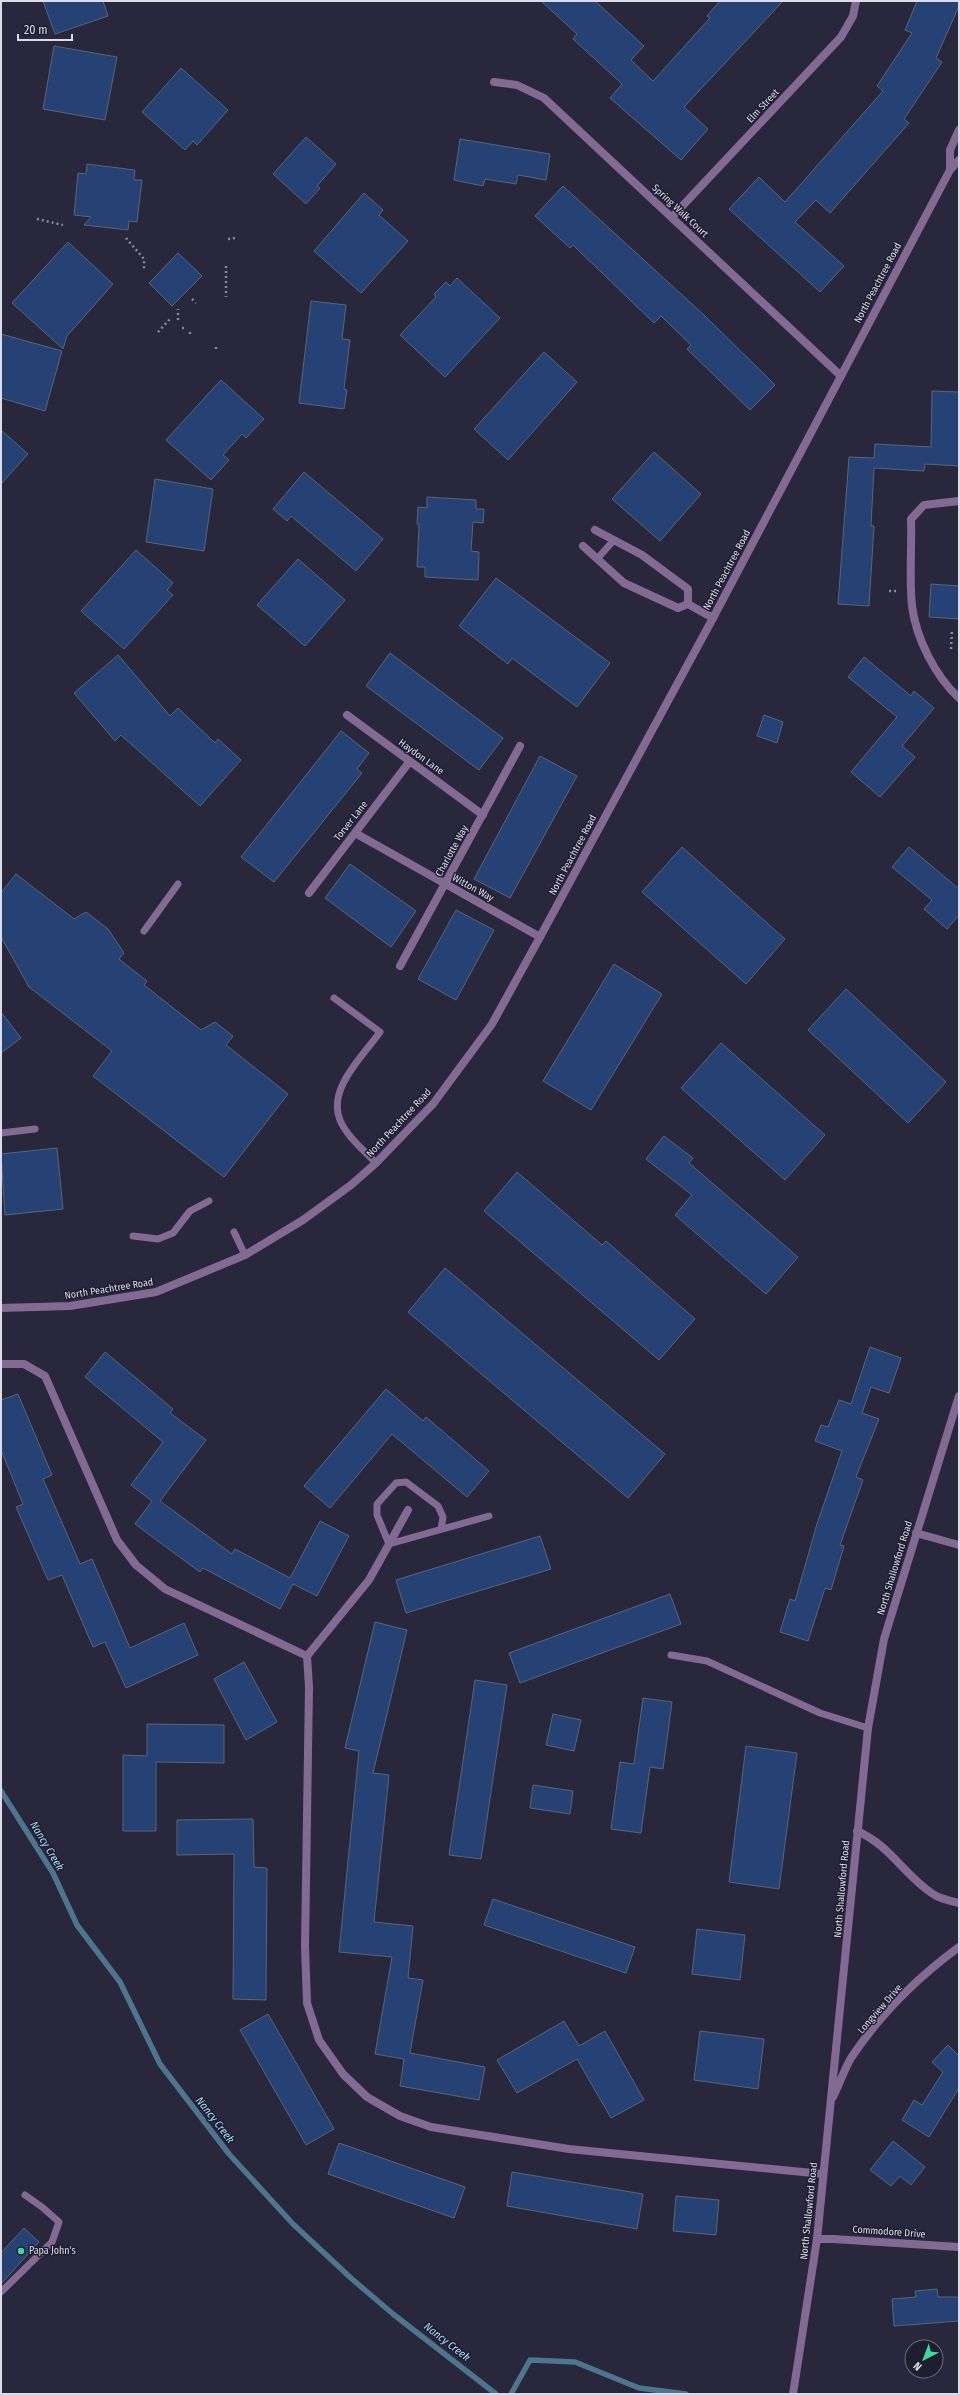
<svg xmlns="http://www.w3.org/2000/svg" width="960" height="2395" font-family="'Fira Sans Condensed',sans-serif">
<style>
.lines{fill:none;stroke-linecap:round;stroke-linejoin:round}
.stream{stroke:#4f748d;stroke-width:5.5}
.building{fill:#264173;stroke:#59657a}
.path{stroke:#8a899a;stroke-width:2.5;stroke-dasharray:2 3;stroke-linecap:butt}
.service{stroke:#836a93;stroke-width:7}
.minor{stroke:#836a93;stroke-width:8}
.tertiary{stroke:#836a93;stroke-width:8}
.poi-dot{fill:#46d49e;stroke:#1f1e31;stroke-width:1.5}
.labels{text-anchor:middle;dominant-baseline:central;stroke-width:3;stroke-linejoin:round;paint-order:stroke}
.street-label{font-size:10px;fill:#dcdbe9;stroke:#1f1e31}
.poi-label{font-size:10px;fill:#dcdbe9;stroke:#1f1e31;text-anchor:start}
.water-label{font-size:11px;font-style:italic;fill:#a5dafd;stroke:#1f1e31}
</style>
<rect width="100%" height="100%" fill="#29273c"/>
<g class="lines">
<path class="stream" d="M1,1791l52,82 24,52 43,57 40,82 69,90 64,70 59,55 41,35 103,80
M511,2394l19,-34 45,2 64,26 47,6"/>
</g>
<path class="building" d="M43,1h60l5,15 -53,18z
M541,1h54l49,45 -13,14 22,21 57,-63 -3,-2 13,-15h63l-99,106 24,22 -27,31 -71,-62 12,-14 -49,-45 4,-5z
M917,1h42v5l-23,52 6,4 -38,57 5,4 -79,90 -14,-13 -21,22 49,44 -24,26 -91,-83 30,-32 26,25 98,-111 -6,-5 35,-53 -7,-3z
M54,46l63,11 -12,63 -62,-11z
M181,68l47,42 -31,35 -4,-4 -8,9 -43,-38z
M306,137l30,27 -19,22 3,2 -14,16 -33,-30z
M460,139l90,15 -4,26 -28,-5 -2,9 -31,-5 -2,7 -29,-6z
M87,164l48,6 -1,10h8l-5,42 -8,-1 -1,9 -44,-5 7,-8 -17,-2 4,-42 8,1z
M563,186l141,129 71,70 -25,25 -63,-61 4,-4 -30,-29 -7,7 -81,-78 -3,3 -35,-32z
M364,193l19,17 -4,5 29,26 -47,52 -47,-42z
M68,242l45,42 -46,52 -4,13 -51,-46z
M178,253l24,23 -30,30 -23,-23z
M457,278l43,40 -55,59 -45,-42 36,-38 -2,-3 12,-12 4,4z
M311,301l35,4 -4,34 8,1 -6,49 3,1 -3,19 -45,-6z
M1,334l61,17 -17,60 -44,-13z
M544,352l33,30 -69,78 -34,-31z
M221,380l43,39 -18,19 -4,-4 -19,21 6,5 -18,20 -45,-40z
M932,391l27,1v74l-34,-2 -1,7 -50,-3 -3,58h3l-5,80 -31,-2 11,-147 25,1 1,-14 56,3z
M1,430l27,24 -27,30z
M654,452l47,42 -41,47 -48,-42z
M304,472l79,67 -27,32 -65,-55 -4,5 -14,-12z
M155,479l58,10 -9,62 -58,-9z
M427,497l49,3v9h8l-1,14 -10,-1 -2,29 8,1 -1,28 -53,-3v-10h-8l2,-42 -2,-1 1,-17 9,1z
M136,550l37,33 -6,7 6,5 -49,54 -43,-38z
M298,559l47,41 -40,46 -48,-41z
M496,578l114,85 -33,44 -65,-49 -4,6 -49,-38z
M931,584l28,2v33l-30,-2z
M390,653l113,85 -24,32 -113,-84z
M118,655l52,61 8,-8 37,35 3,-4 23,21 -41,46 -79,-71 -6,6 -41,-48z
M864,657l47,39 3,-5 20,17 -32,38 13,11 -35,40 -29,-25 46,-55 -49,-40z
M764,715l19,7 -6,21 -20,-7z
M341,731l28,22 -12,16 5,4 -88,109 -33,-25z
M540,756l37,20 -67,122 -36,-19z
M682,847l103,92 -39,45 -104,-92z
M909,847l50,42v26l-12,14 -23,-20 8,-9 -40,-33z
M350,864l66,47 -25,36 -66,-49z
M16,874l58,45 12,-7 22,17 16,24 -5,6 28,22 -3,4 57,45 14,-8 18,14 -7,9 62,49 -64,83 -131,-101 19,-25 -83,-64 -28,-50v-44z
M456,910l38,20 -38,70 -38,-21z
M614,964l48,30 -71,116 -48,-29z
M846,989l100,93 -38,41 -100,-93z
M1,1012l20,26 -20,15z
M721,1043l104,92 -40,45 -104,-92z
M664,1136l29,22 -4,5 109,94 -32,37 -91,-79 17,-20 -46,-36z
M57,1148l6,61 -58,6 -4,-61z
M517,1172l85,73 4,-4 89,78 -36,41 -175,-149z
M445,1268l220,186 -37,44 -220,-186z
M870,1347l31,11 -12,35 -18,-6 -9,26 17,6 -23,58 7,3 -23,65 4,1 -13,44 -6,-2 -17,53 -28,-9 10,-33 5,2 22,-77 25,-73 -27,-10 6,-16 7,2 11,-27 12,4z
M105,1352l68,57 -3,4 36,27 -46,61 72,53 3,-5 55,29 30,-57 29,15 -32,60 -24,-12 -13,25 -77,-41 -3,4 -65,-48 17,-23 -21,-16 32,-43 -78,-65z
M386,1389l37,32 3,-4 63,54 -22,26 -75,-63 -62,74 -26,-22z
M18,1394l34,81 -9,4 37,85 12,-5 38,89 54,-25 14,32 -72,33 -21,-46 -12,5 -31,-72 -14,5 -32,-73 7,-3 -22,-54v-50z
M540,1536l11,33 -145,44 -10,-33z
M670,1594l11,30 -161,59 -11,-30z
M375,1622l32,8 -34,143 16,2 -15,147 39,4 -5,52 15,2 -13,73 75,14 -6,33 -79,-14 4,-27 -29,-5 17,-97 -53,-5 20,-201 -14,-3z
M244,1662l33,60 -31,18 -32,-61z
M475,1680l32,5 -26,174 -32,-4z
M643,1698l29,4 -9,67 -13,-2 -9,66 -30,-4 9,-67 14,2z
M553,1714l28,6 -7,31 -28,-6z
M147,1724l77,1v38l-68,-1v69h-33v-76l24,1z
M746,1746l51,7 -18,136 -50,-7z
M533,1785l40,6 -3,23 -40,-6z
M253,1819l1,48 13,1 -1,132 -33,-1 1,-145 -57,1v-35z
M493,1899l142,48 -9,26 -142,-48z
M697,1929l48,6 -5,45 -48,-6z
M268,2014l66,115 -28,16 -66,-115z
M564,2021l15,25 26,-15 39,69 -33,18 -34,-59 -60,34 -20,-33z
M700,2031l64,8 -6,50 -64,-9z
M948,2045l11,11v32l-30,49 -27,-17 12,-20 8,5 21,-33 -11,-10z
M893,2141l32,26 -14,18 -11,-9 -9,10 -21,-16z
M339,2143l126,44 -11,31 -126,-44z
M512,2172l131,22 -6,35 -130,-23z
M676,2196l43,4 -3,35 -43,-4z
M24,2228l15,14 -38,42v-31z
M937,2289l1,8h21v24l-65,5 -2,-27 24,-2 -1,-6z"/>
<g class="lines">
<path class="path" d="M37,219l26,6
M126,238l18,21v11
M228,239l7,-1
M226,266v31
M192,299l4,4
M178,320v-11
M182,328h4
M158,332l12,-13
M190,332v3
M216,349v-4
M889,591h10
M951,649l1,-20"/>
<path class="service" d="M597,559l17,-19
M144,931l34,-47
M334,998l46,34c-17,24 -53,57 -40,88 7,17 24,30 36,43
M1,1133l34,-4
M234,1232l11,23
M133,1236l25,3 15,-6 17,-22 19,-10
M441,1529l2,-12 -5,-11 -32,-24 -10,1 -19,21v11l12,29 100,-28
M671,1655l36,6 113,52 48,15
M1,2292l51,-50 7,-20 -17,-15 -17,-12"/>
<path class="minor" d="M494,82l23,3 27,13 297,278
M672,217l169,-180 12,-21 3,-15
M959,501l-35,4 -13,14c1,29 -2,59 1,87 4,32 23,70 47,92
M595,530l47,25 46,34v15
M583,546l41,37 54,25 10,-4 25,14
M347,715l136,100
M355,833l185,104
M309,893l101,-132
M400,966l120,-220
M1,1364h23l21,12 72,164 19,25 29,24 142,67 2,31 -4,260 2,56 12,37 24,34 24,23 33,19 31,11 138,22 254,25
M916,1533l43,12
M307,1656l62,-76 39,-70
M857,1831c34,15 46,43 76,63 7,5 18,7 26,9
M833,2097c6,-12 11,-27 18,-39 28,-42 67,-81 108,-111
M817,2239h16l126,8"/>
<path class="tertiary" d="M950,170v-20l9,-20
M1,1308l69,-2 86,-14 89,-37 58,-35 48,-35 25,-22 57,-59 59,-80 48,-87 173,-319 237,-448 9,-10
M793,2394l24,-155 51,-511 16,-89 75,-243"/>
</g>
<circle class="poi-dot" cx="21" cy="2251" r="4"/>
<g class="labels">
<g class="street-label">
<text transform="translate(763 106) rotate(-47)">Elm Street</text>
<text transform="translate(680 211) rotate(43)">Spring Walk Court</text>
<text transform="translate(878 283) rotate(-62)">North Peachtree Road</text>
<text transform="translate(727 570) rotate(-62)">North Peachtree Road</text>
<text transform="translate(421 757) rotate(36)">Haydon Lane</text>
<text transform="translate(351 821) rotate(-52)">Torver Lane</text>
<text transform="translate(452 851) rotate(-61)">Charlotte Way</text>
<text transform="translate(573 855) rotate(-62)">North Peachtree Road</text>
<text transform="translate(473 888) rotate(29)">Witton Way</text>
<text transform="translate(399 1123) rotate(-47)">North Peachtree Road</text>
<text transform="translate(109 1289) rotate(-9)">North Peachtree Road</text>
<text transform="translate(895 1568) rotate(-73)">North Shallowford Road</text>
<text transform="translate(842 1889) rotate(-85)">North Shallowford Road</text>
<text transform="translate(880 2009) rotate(-49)">Longview Drive</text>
<text transform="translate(809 2211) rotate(-84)">North Shallowford Road</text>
<text transform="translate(889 2232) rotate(4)">Commodore Drive</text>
</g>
<g class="poi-label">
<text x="29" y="2251">Papa John's</text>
</g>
<g class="water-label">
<text transform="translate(47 1846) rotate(59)">Nancy Creek</text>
<text transform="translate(215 2120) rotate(52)">Nancy Creek</text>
<text transform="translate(447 2342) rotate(38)">Nancy Creek</text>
</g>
</g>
<rect width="960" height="2395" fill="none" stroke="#dcdbe9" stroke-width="4"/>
<g transform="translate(924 2359) rotate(222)"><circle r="19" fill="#1f1e31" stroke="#6b6a7b"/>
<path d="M0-3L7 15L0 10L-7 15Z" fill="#46d49e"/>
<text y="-6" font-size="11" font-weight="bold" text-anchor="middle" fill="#dcdbe9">N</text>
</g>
<path d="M18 34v6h54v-6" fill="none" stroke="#dcdbe9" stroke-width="2"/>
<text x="24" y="34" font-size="12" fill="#dcdbe9" stroke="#1f1e31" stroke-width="3" paint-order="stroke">20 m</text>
</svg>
